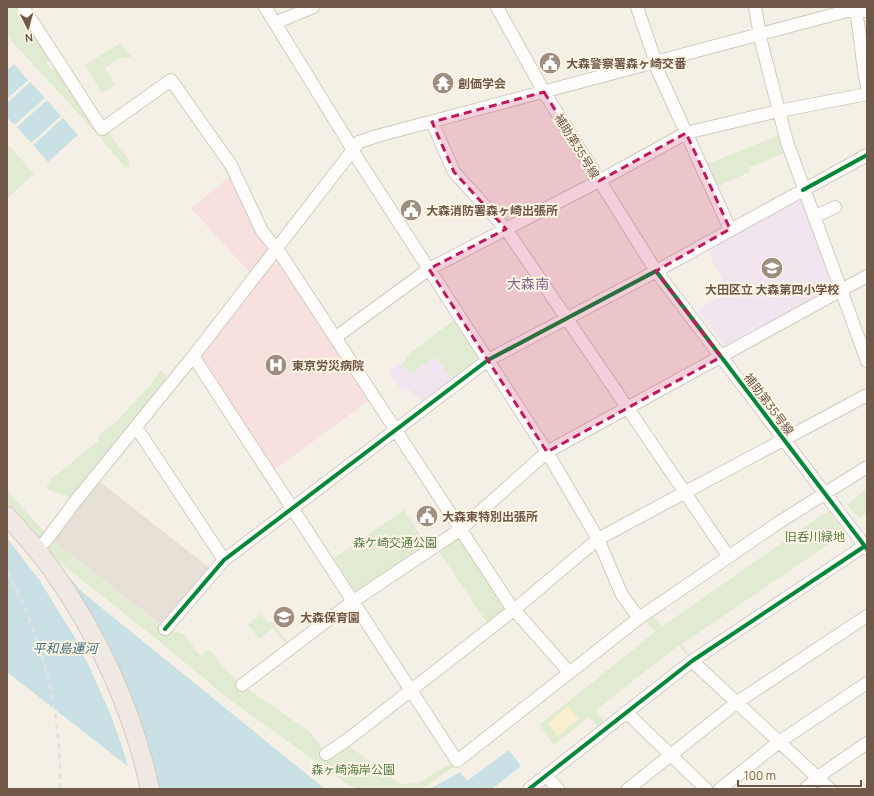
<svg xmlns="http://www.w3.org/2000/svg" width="874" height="796" font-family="Manrope,'Noto Sans JP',sans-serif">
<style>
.industrial{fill:#e6e0d7}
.education{fill:#f1e6ef}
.medical{fill:#f7e0dd}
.green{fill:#e0ebd1}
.sand{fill:#f7efce}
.water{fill:#c9e1e4}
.pier{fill:#f5f0e6}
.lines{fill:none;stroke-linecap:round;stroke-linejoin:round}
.minor-casing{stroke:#d3cbc2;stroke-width:14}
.highway-casing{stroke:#d3cbc4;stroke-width:20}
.minor{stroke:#fefdfb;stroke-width:12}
.highway{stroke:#efe8e3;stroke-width:18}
.rail{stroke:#e3e1e3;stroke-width:2.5;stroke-dasharray:6 4;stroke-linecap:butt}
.cycleway-casing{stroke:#fef5e5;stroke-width:6}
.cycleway{stroke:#00873e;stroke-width:4}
.marked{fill:#c2185b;fill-opacity:0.2;stroke:#c2185b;stroke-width:3;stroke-dasharray:8 5;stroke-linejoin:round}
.labels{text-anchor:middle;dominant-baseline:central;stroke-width:4;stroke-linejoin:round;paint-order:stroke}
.poi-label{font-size:12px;font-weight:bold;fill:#705849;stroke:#fef5e5;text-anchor:start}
.street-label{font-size:12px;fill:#705849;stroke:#fef5e5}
.park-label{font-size:12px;fill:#537b44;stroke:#fef5e5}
.water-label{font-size:13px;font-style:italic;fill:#447583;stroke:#fef5e5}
.quarter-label{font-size:14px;fill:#856493;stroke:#fef5e5}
</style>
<rect width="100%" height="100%" fill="#f5f0e6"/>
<path class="industrial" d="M100,482l111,87 -50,56 -109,-85z"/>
<path class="education" d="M802,196l34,91 -110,61 -28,-39 31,-17 -23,-43z
M433,358l5,1 14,21 -30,21 -15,-13 -5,3 -14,-19 9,-8h5l8,10z"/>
<path class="medical" d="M230,177l42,69 -22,27 -59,-65z
M279,258l92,141 -97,71 -74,-111 1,-8z"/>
<path class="green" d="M7,7h14l31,52 -6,4c3,5 6,7 11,6l51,62 21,30v4l-4,3 -25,-31 -93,-101z
M120,43l12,14 -12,1 -15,10 10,17 -13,8 -17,-28z
M781,134l6,18 -39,16 2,4 -35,15 -10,-22z
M7,143l27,31 -27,24z
M459,316l29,44 -33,25 -17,-26 -5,-1 -23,16 -8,-10 8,-11z
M161,370l6,6 -94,122 -27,-9 4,-9 48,-39 2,-7 14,-10 40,-43z
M867,488v25l-8,5 -12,-13z
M7,490l38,43 7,7 113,89 19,5 16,22 9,-7 14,18 19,18 68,47 13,17 10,10 16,-13 52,38 18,-1 34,-21 2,4 -33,23h-63l-12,-5 -118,-85 -75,-62 -115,-91 -32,-35z
M404,510l24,37 -71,48 -23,-37z
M829,512l16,21 -163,111 7,11 -1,1 -9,-11 -83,65 8,11 -6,5 -9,-9 -35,28 -15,-20 116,-93 -11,-13 7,-5 12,12 160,-112z
M460,535l46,74 -18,15 -50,-74z
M261,614l7,9 4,-2 18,24 -2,2 -15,-19 -14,11 -11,-15z"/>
<path class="sand" d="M568,706l11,13 -21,17 -11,-13z"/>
<path class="water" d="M14,64l14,16 -21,19v-29z
M30,82l15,16 -31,27 -7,-8v-14z
M47,100l14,16 -30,27 -14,-16z
M63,118l15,17 -30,27 -15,-17z
M7,511l44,45 30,35 244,198h-168l-150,-117z
M509,750l12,16 -29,23h-62l30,-17 7,9z"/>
<path class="pier" d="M7,509l33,35 113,222 6,23h-5l-25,-19 -7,-23 -12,-34 -21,-47 -14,-28 -35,-57 -33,-43z"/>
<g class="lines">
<g class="minor-casing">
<path id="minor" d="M23,7l79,122 69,-49 60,85 31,66 18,22 230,352 59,67
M265,7l84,136 3,7 195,302 51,87 24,56 17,23
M497,7l47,85 112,179 211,278
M637,7l17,50 3,12 73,160
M755,7l6,34 26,101 80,219
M855,7c6,26 6,53 12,79
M275,23l38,-16
M432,122l22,50 52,57 222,327
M814,217l21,-10
M336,337l93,-68 170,-88 87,-48 88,-21 93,-18
M193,356l264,405 182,-143 142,-97 86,-54
M136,427l88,133
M45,542l29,-39 121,-149 164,-212 18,-6 470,-125h20
M165,629l59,-69 264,-200 161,-85 218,-120
M692,661l138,128
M242,685l110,-83 109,-73 86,-77 320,-176
M626,712l80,77
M326,754l21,-14 63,-49 105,-82 83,-70 269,-144
M546,775l12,14
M529,789l163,-128 175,-117
M628,789l108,-86 131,-87
M720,789l59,-47 88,-59
M805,789l17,-15 45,-31"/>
</g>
<g class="highway-casing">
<path id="highway" d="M7,516c15,16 30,33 43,51 47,65 83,143 100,222"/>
</g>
<use href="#minor" class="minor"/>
<use href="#highway" class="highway"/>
<path class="rail" d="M7,572c36,65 55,142 53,217"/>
<g class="cycleway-casing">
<path id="cycleway" d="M803,190l64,-35
M165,629l59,-69 264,-200 168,-89 211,278
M529,789l163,-128 173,-115"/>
</g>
<use href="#cycleway" class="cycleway"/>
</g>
<path class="marked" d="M544,92l55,89 87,-48 44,96 -74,42 65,86 -174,95 -118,-183 77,-40 -52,-57 -22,-50z"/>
<defs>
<g id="civic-disc" transform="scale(1.15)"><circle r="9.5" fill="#9f8d80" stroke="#fef5e5"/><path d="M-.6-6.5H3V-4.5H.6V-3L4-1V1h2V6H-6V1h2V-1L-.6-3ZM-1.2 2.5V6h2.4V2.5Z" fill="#fff"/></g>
<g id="temple-disc" transform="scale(1.15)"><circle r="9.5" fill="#9f8d80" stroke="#fef5e5"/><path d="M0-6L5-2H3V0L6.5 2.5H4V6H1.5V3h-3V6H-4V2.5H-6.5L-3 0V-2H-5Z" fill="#fff"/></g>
<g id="school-disc" transform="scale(1.15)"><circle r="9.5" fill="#9f8d80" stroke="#fef5e5"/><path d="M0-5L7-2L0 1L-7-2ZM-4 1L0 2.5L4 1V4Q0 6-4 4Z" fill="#fff"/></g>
<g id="hospital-disc" transform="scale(1.15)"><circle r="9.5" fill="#9f8d80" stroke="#fef5e5"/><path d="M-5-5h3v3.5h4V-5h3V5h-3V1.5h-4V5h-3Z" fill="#fff"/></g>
</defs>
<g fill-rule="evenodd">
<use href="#civic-disc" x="550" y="63"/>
<use href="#temple-disc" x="443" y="83"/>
<use href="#civic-disc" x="411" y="210"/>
<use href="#school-disc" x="772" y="268"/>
<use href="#hospital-disc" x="276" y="365"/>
<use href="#civic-disc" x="427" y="516"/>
<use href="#school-disc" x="284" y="617"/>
</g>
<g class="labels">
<g class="poi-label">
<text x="566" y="63">大森警察署森ヶ崎交番</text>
<text x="458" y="83">創価学会</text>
<text x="426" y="210">大森消防署森ヶ崎出張所</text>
<text x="772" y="289" text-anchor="middle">大田区立 大森第四小学校</text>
<text x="292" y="365">東京労災病院</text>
<text x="442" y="516">大森東特別出張所</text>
<text x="300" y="617">大森保育園</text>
</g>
<g class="street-label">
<text transform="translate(577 146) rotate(58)">補助第35号線</text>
<text transform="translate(769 404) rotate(53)">補助第35号線</text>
</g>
<g class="park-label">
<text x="815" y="536">旧呑川緑地</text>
<text x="395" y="542">森ケ崎交通公園</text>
<text x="353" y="769">森ヶ崎海岸公園</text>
</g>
<g class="water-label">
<text x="65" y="648">平和島運河</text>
</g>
<g class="quarter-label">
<text x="528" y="283">大森南</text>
</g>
</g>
<rect width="874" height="796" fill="none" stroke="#705849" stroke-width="16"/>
<g transform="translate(28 28) rotate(174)" stroke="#fef5e5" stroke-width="3" paint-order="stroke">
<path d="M0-3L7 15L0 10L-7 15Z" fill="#705849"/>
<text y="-6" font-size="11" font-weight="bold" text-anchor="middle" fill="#705849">N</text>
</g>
<path d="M738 780v6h123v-6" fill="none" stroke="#705849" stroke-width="2"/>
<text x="744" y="780" font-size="12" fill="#705849" stroke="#fef5e5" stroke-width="3" paint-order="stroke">100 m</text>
</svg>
